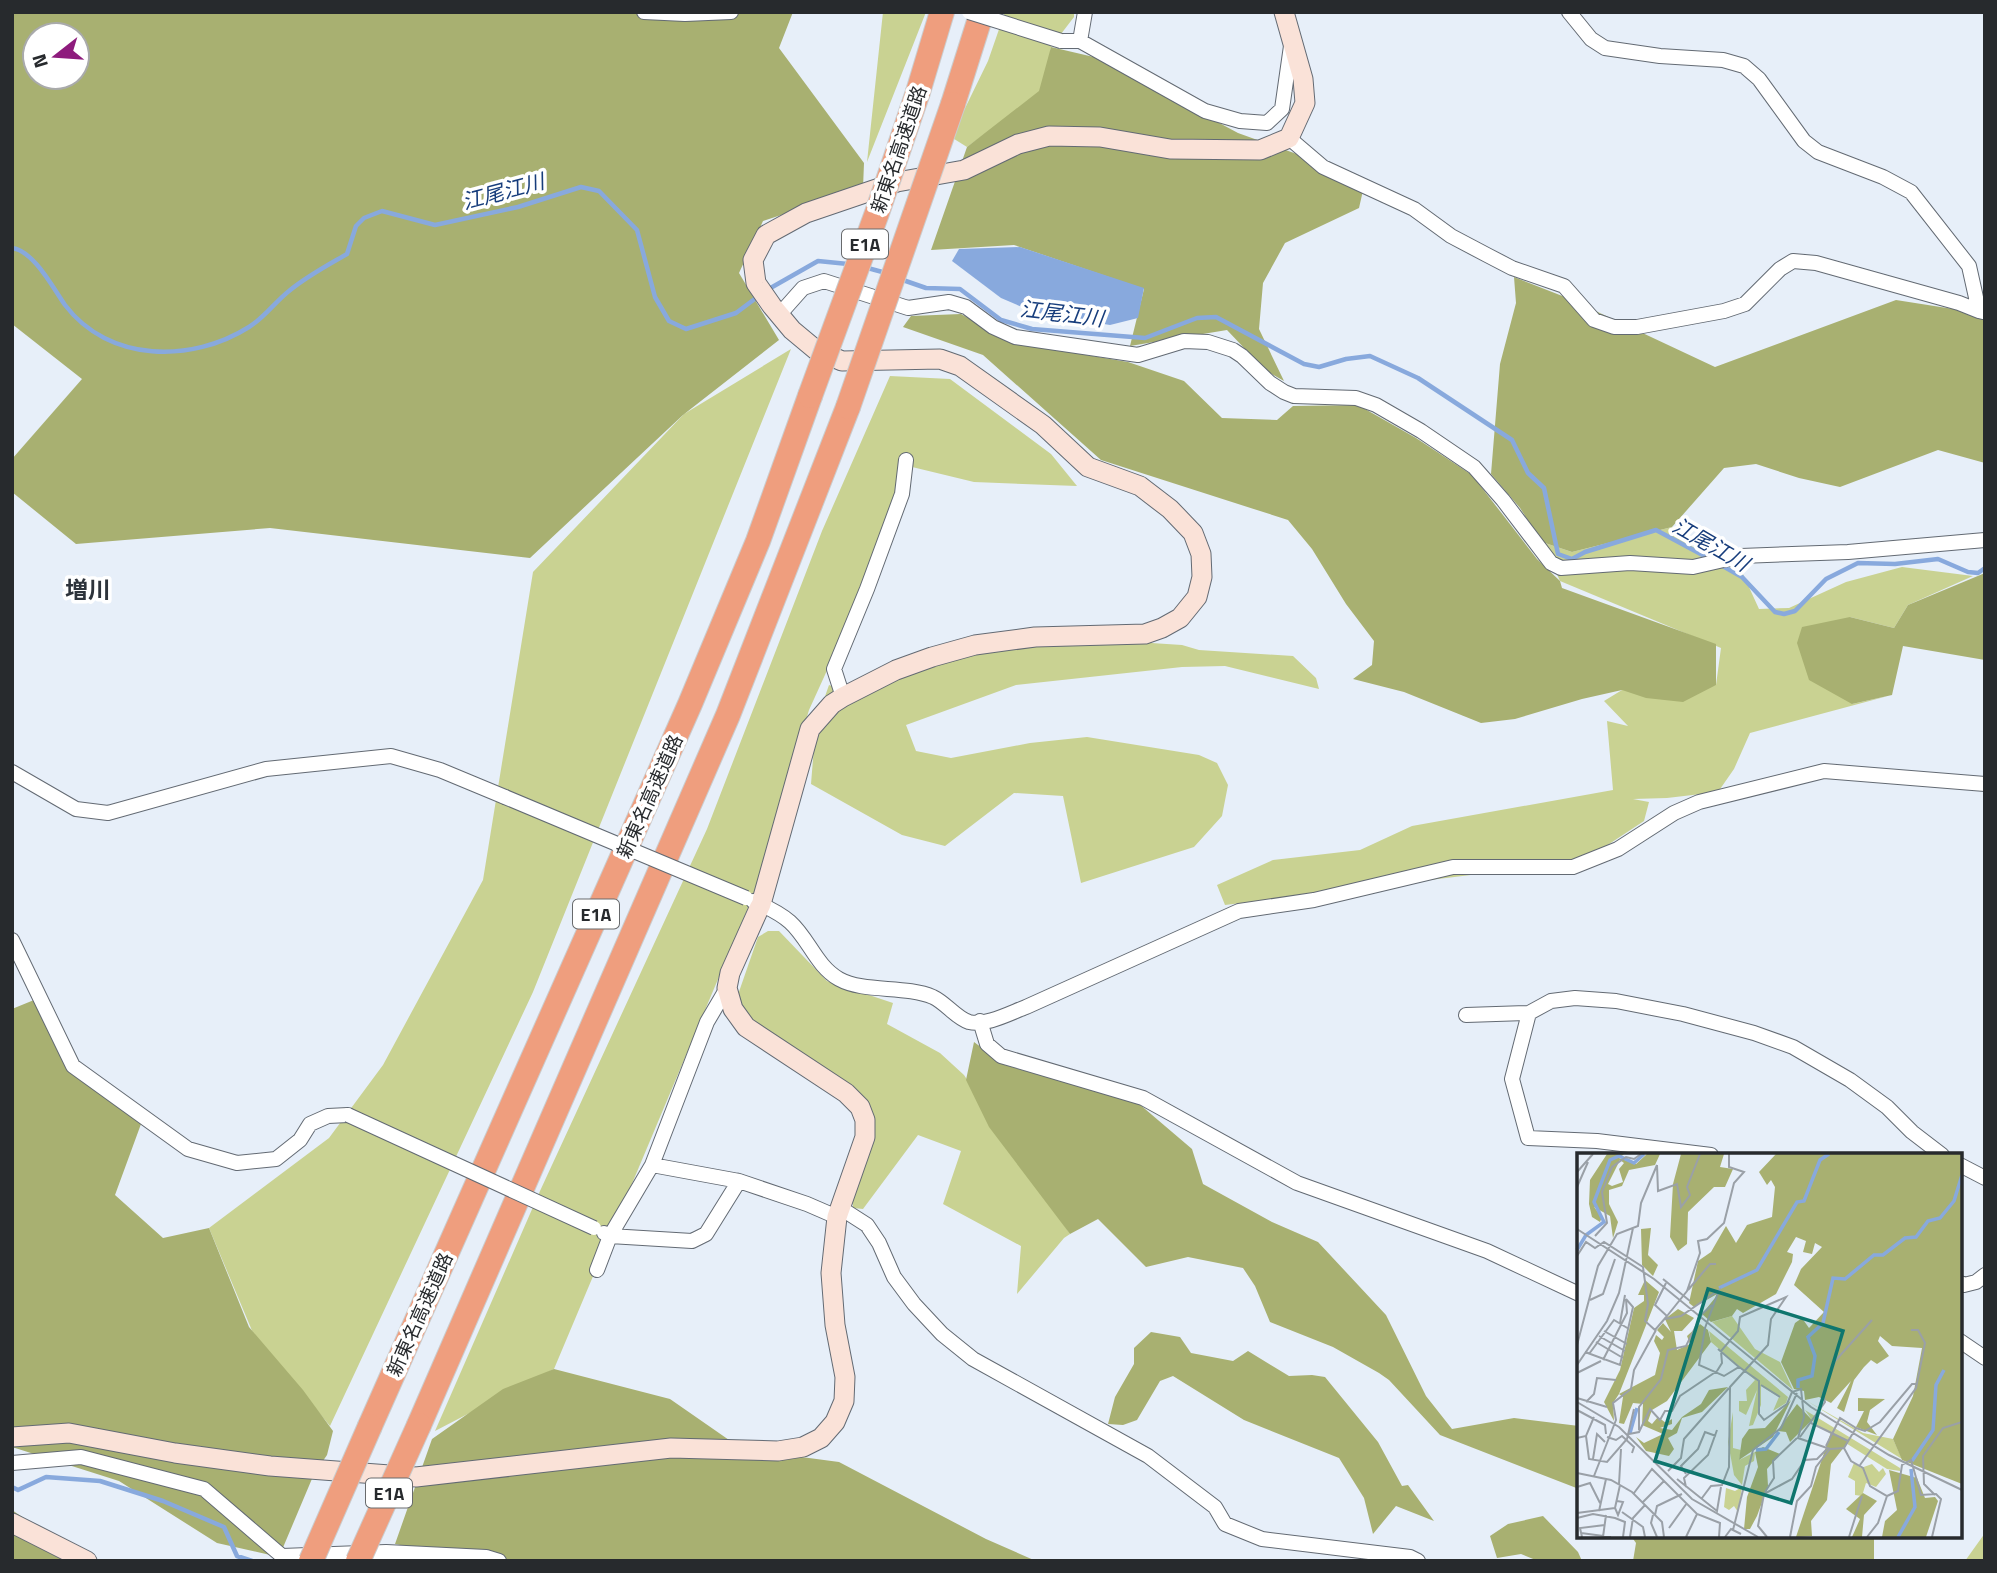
<svg xmlns="http://www.w3.org/2000/svg" width="1997" height="1573" font-family="'Titillium Web','Noto Sans JP',sans-serif">
<style>
.green{fill:#c9d292}
.forest{fill:#a8b071;fill-rule:evenodd}
.water{fill:#88a9dd}
.lines{fill:none;stroke-linecap:round;stroke-linejoin:round}
.stream{stroke:#88a9dd;stroke-width:4.5}
.street-casing{stroke:#636a73;stroke-width:16}
.secondary-casing{stroke:#636a73;stroke-width:21}
.highway-casing{stroke:#cbcccd;stroke-width:26}
.street{stroke:#fff;stroke-width:14}
.secondary{stroke:#fae2d8;stroke-width:19}
.highway{stroke:#ef9e7e;stroke-width:24}
.street-bridge-casing{stroke:#636a73;stroke-width:16;stroke-linecap:butt}
.highway-bridge-casing{stroke:#cbcccd;stroke-width:26;stroke-linecap:butt}
.street-bridge{stroke:#fff;stroke-width:14}
.highway-bridge{stroke:#ef9e7e;stroke-width:24}
.labels{text-anchor:middle;dominant-baseline:central;stroke-width:7;stroke-linejoin:round;paint-order:stroke}
.shield{fill:#fff;stroke:#686a6c;stroke-width:2}
.shield-label{font-size:18px;font-weight:bold;fill:#272a2d}
.street-label{font-size:19px;fill:#272a2d;stroke:#fff}
.water-label{font-size:21px;font-style:italic;fill:#173d7c;stroke:#fff}
.quarter-label{font-size:23px;font-weight:bold;fill:#2d333b;stroke:#fff}
.inset-river{fill:none;stroke:#88a9dd;stroke-width:3.5}
.inset-road{fill:none;stroke:#9aa0a7;stroke-width:2}
.view{fill:#0f766e;fill-opacity:0.15;stroke:#0f766e;stroke-width:3.5}
.inset-edge{fill:none;stroke:#272a2d;stroke-width:3.5}
</style>
<rect width="100%" height="100%" fill="#e7eff9"/>
<path class="green" d="M883,12h43l-59,150z
M1005,12h69v5l-23,30 -7,44 -77,56 -16,-10 37,-76z
M791,349l-258,643 -203,434 -77,-93 -44,-105 120,-90 54,-73 100,-185 50,-308 151,-158z
M890,376l60,3 101,75 26,32 -103,-4 -66,-16 -38,110 -61,134 -56,186 -199,473 -119,62 105,-240 167,-362 115,-298z
M1672,527l21,20 50,27 16,35 30,-1 57,-26 56,-15 71,9 -65,29 -14,23 -44,-11 2,87 36,-8 -138,37 -16,36 -16,23 -51,6 -34,1 16,3 -5,19 -47,31 -37,12 -335,41 -8,-20 56,-25 87,-10 52,-24 201,-36 -6,-69 21,5 -24,-25 18,-11 94,-5 5,-37 -161,-67 -18,-39 30,10z
M1060,637l122,8 17,5 94,6 23,22 3,11 -94,-23 -43,1 -166,18 -110,40 10,26 35,7 79,-15 57,-6 112,18 18,8 11,22 -6,31 -28,31 -113,36 -18,-87 -49,-3 -69,53 -43,-11 -91,-51 5,-62 13,-37 22,8 133,-49z
M768,931h11l48,50 66,22 -6,21 53,29 24,22 106,159 -6,4 -47,56 4,-48 -78,-42 18,-53 -43,-16 -55,74 -10,-1 -1,-31 16,-63 -135,-105 25,-72z
M1985,1533v28h-20z"/>
<path class="forest" d="M12,12h781l-14,36 85,115 -1,25 -100,33 -24,52 40,67 -96,75 -153,143 -260,-30 -194,16 -64,-52v-33l70,-80 -70,-55zM35,35h42v42h-42z
M1051,47l47,11 140,75 56,20 70,33 -5,22 -74,35 -22,40 -4,46 25,52 -19,-11 -38,-40 -97,16 14,-57 -130,-44 -83,5 36,-103 72,-56z
M1514,277l56,22 145,68 181,-67 89,14v149l-47,-13 -98,37 -41,-9 -43,-14 -32,4 -52,59 -100,25 -30,-10 -22,-34 -29,-34 9,-110 16,-61z
M961,314l49,28 118,20 56,19 38,37 55,2 16,-14 65,-1 58,33 56,37 65,84 23,22 2,7 154,56v41l-33,17 -37,-4 -24,-8 -40,9 -67,20 -34,4 -77,-31 -51,-13 19,-14 2,-24 -28,-37 -34,-55 -24,-29 -187,-60 -118,-105 -80,-28 8,-11z
M1985,573v87l-82,-14 -11,49 -40,9 -43,-24 -12,-37 5,-16 48,-10 44,11 14,-23z
M34,1000l39,66 68,58 -26,71 48,43 46,-10 40,99 54,63 30,41 -6,24 -13,19 -35,83 -62,-14 -98,-62 -107,-34v-438z
M974,1042l31,23 133,38 54,46 11,35 69,38 46,20 68,73 40,81 26,33 62,-11 65,8v63l-139,-54 -51,-55 -10,-7 -46,-26 -63,-25 -15,-36 -12,-18 -55,-11 -42,10 -48,-48 -28,15 -81,-107 -23,-47z
M1151,1332l29,5 11,16 42,8 15,-10 41,25 23,-1 13,2 53,65 24,44 6,-1 26,36 -38,-15 -23,28 -9,-36 -25,-40 -95,-38 -71,-44 -13,5 -23,39 -14,5 -15,-1 7,-27 19,-33v-16z
M554,1369l116,30 72,50 97,13 147,77 50,22h-582l-3,-7 -56,-10 37,-105 71,-50z
M12,1510l75,51h-75z
M1543,1516l35,36 4,9h-44l-17,-7 -24,4 -7,-22 18,-12z
M1631,1536h243v25h-241l3,-18z"/>
<path class="water" d="M1020,247l124,41 -6,30 -28,7 -74,-12 -35,-15 -49,-37 7,-12z"/>
<g class="lines">
<path class="stream" d="M12,248c22,3 41,40 53,57 44,58 127,58 184,22 15,-9 26,-25 40,-36 18,-15 39,-26 58,-37l9,-28 8,-8 18,-7 53,14 83,-18 63,-20 18,4 38,39 18,67 14,24 17,8 50,-16 24,-18
M864,267l22,6
M900,279l26,9 34,1 41,31 31,9 113,9 52,-20 19,-1 88,47 15,3 27,-8 24,-3 48,22 94,62 16,33 16,15 14,66 14,5 13,-7 71,-22 54,29
M767,290l51,-29 30,3
M1721,565l21,12 33,35 9,2 11,-3 31,-32 32,-16 37,1 43,-5 30,13 10,1 7,-5
M12,1487l6,3 28,-13 54,4 63,20 61,26 13,29 15,5"/>
<g class="street-casing">
<path id="street" d="M644,12l41,2 46,-2
M1569,12l22,27 14,9 55,8 63,4 21,6 15,13 45,62 14,11 65,25 28,15 58,74 10,45 4,1
M1061,41h19l125,70 35,10 27,2 15,-14 9,-63
M1080,41l5,-29
M1289,138l34,29 91,42 37,27 36,19 25,13 52,18 30,34 20,7h23l87,-16 21,-7 35,-35 13,-8 23,2 143,40 20,8
M779,315l24,-27 21,-7 84,27 41,-6 17,5 27,20 22,10 123,18 46,-14 24,1 25,8 9,6 28,27 14,9 10,4 62,2 20,7 45,26 53,36 29,33 48,63 10,5 69,-5 63,4 48,-11 107,-4 137,-12
M843,697l-9,-28 33,-80 35,-95 4,-34
M12,772l64,37 32,4 158,-44 125,-13 49,14 65,27
M753,901c12,5 28,13 37,21 19,17 26,44 49,57 25,14 66,6 94,18 13,6 23,21 36,25 17,4 41,-9 57,-15l213,-96 75,-11 139,-33h120l45,-18 56,-36 25,-11 125,-31 161,13
M12,940l61,126 115,83 49,14 39,-4 24,-19 10,-16 18,-8 20,-1
M1529,1013l-17,66 16,59 69,3 114,14
M1466,1015l63,-2 22,-12 24,-3 41,3 67,13 71,19 39,14 57,33 37,27 25,25 30,23
M980,1021l7,23 14,12 142,42 154,85 190,68 92,43
M652,1165l87,16
M1960,1165l25,13
M842,1209l25,16 12,18 15,34 20,27 28,30 31,25 175,97 67,51 10,17 37,15 148,18 8,4
M604,1233l6,3 82,5 14,-7 33,-53 68,23 30,13
M597,1270l13,-34 42,-71 55,-143 20,-34
M1960,1283l4,2 12,-3 9,-7
M1960,1341l25,17
M12,1463l69,-6 123,32 78,67 104,-4 100,5 13,4"/>
</g>
<g class="secondary-casing">
<path id="secondary" d="M12,1437l57,-4 106,20 95,13 146,11 255,-29 107,3 25,-4 18,-9 14,-16 9,-21 1,-24 -10,-52 -4,-52 6,-56 28,-80v-17l-5,-13 -14,-14 -100,-66 -13,-18 -6,-21 3,-15 31,-69 49,-175 22,-25 11,-7 53,-27 36,-13 43,-12 60,-8 110,-3 17,-6 18,-10 17,-21 5,-20 -1,-23 -8,-21 -23,-24 -30,-23 -52,-19 -45,-42 -83,-59 -20,-7 -98,2 -26,-11 -24,-20 -20,-24 -16,-23 -3,-23 13,-25 40,-22 91,-31 67,-12 54,-26 31,-8 51,1 70,12 90,1 29,-12 16,-35 -2,-24 -19,-67
M12,1523l75,38"/>
</g>
<g class="highway-casing">
<path id="highway" d="M918,92l24,-80
M953,104l29,-92
M419,1425l309,-710 120,-308
M370,1426l320,-722 68,-163 52,-145"/>
</g>
<use href="#street" class="street"/>
<use href="#secondary" class="secondary"/>
<use href="#highway" class="highway"/>
<g class="street-bridge-casing">
<path id="street-bridge" d="M969,12l92,29
M505,797l241,101
M348,1115l246,113"/>
</g>
<g class="highway-bridge-casing">
<path id="highway-bridge" d="M810,396l67,-183 41,-121
M848,407l105,-303
M311,1561l59,-135
M358,1561l61,-136"/>
</g>
<use href="#street-bridge" class="street-bridge"/>
<use href="#highway-bridge" class="highway-bridge"/>
</g>
<g class="labels">
<g class="shield">
<rect x="842" y="229.5" width="46" height="29" rx="5"/>
<rect x="573" y="899.5" width="46" height="29" rx="5"/>
<rect x="366" y="1478.5" width="46" height="29" rx="5"/>
</g>
<g class="shield-label">
<text x="865" y="244">E1A</text>
<text x="596" y="914">E1A</text>
<text x="389" y="1493">E1A</text>
</g>
<g class="street-label">
<text transform="translate(898 149) rotate(-71)">新東名高速道路</text>
<text transform="translate(649 796) rotate(-66)">新東名高速道路</text>
<text transform="translate(419 1314) rotate(-66)">新東名高速道路</text>
</g>
<g class="water-label">
<text transform="translate(503 191) rotate(-15)">江尾江川</text>
<text transform="translate(1062 313) rotate(7)">江尾江川</text>
<text transform="translate(1711 544) rotate(30)">江尾江川</text>
</g>
<g class="quarter-label">
<text x="88" y="589">増川</text>
</g>
</g>
<g transform="translate(1577 1153)">
<rect width="385" height="385" fill="#e7eff9"/>
<path d="M155,163l23,33 25,13 13,28 -81,-68zM132,178l79,66 -2,6 -13,8 6,-14 -18,-11v19l-8,20 -4,1 8,-36 -11,25 -7,-4v-10h8l-1,-11 9,-10 -44,-38zM230,248l56,32 30,6 9,20zM228,257l95,58v3l-13,-2 -73,-46zM156,259v36l8,2 -2,10 16,-8 -1,9 -9,5 -3,19 -8,-10 -6,-33zM277,310l7,5 11,-4 7,8 4,-4 3,6 -10,13 -10,-4 -4,13 -7,-1v-14l-7,-4zM165,334l-4,25 -4,-6 -5,4 -5,-3 2,-19 9,3z" fill="#c9d292"/>
<path d="M30,1h17l-5,4 17,6 11,-10h13l-5,11 -26,5 -7,16 -13,4v14l9,18 -5,16 -3,-22 -16,-9 8,10 -2,5 -8,-5 -3,-13 1,-24zM43,7l4,3 -5,6 4,13 -11,4 -4,-2zM104,1h43l-4,13 13,2 -8,18h-11l-26,25 -1,32 -9,7 -8,-14 3,-53zM199,1h186v330l-60,-24 -9,-21 20,-43 9,-48 -30,-2 -12,-10 -2,5 11,15 -12,8 -6,-4 -7,7 -10,13 -10,32 -7,-4 14,-27 -20,22 -12,-6 -14,3 -1,-9 -10,-2 -13,-27 14,-39 7,-5 7,10 15,-16 -30,-27 7,-16 21,-22 -7,-4 -3,11 -9,-2 3,-11 -10,-4 -9,15 6,2 -1,8 -16,32 -33,19 -6,-4 -5,7 -21,6 -9,-8 17,-21 -25,14 -5,-4 9,-42 13,-9 15,-26 10,17 11,-18 25,-8 3,-30 -4,-7 -4,5 -8,-13zM74,75l-3,27 10,10 -5,11 -11,-11 -1,-36zM68,127l14,12 -40,102 36,-19 5,-22 -6,-12 2,-6 6,5 2,-3 -7,-7 6,-7 8,9 -6,-13 13,-10 16,9 -12,13h-8l3,19 13,-6 -3,-8 13,-12 8,6 3,12 -44,59 -15,9 -4,11 4,3 6,-7 8,6 6,-4v5l-12,4 12,2 10,-13 19,-13 8,-14 19,-3 -26,25 -20,6 -5,15 -9,5 6,11 -5,7 -23,-5 -10,-14 8,6 19,-9 -21,-9 1,-21 -10,-1 -9,21 -5,-1 4,-26 -4,-3 -6,9 1,18 -10,-19 16,-32 14,-62 10,-7v-6h-6zM281,245l27,1 -15,11 -3,12 10,13 -21,-8 8,-16h-6zM214,247l-18,37 -34,23 3,-21 7,-10 16,-1zM220,251l15,16 -22,22 -4,-10 -9,-1zM254,279l17,10 -17,22 -4,36 -16,21 1,15 -16,1zM186,294l17,7 -13,15 1,17 -11,30 -7,13h-6l3,-32 11,-30 -3,-15zM312,317l28,8 8,20 10,-1 3,4 -12,36h-44l3,-16 12,-11zM286,340l14,8 -13,14 -2,22h-10l8,-18 -14,-10z" fill="#a8b071" fill-rule="evenodd"/>
<path class="inset-river" d="M0,97l9,-15 18,-13 -10,-20 16,-42 9,-4 15,7 10,-9M142,135l38,-18 40,-68 7,-1 16,-41 9,-6M221,235v-8l14,-4 3,-20 -7,-19 15,-14 10,-45 12,1 29,-24h9l22,-17 11,-1 12,-16 12,-3 14,-17 8,-26M53,280l7,-25M179,297l10,-1 13,-17M335,308l21,-31 3,-45 8,-15M321,384l17,-30 -4,-38"/>
<path class="inset-road" d="M80,12l1,26 19,-7 4,23 9,-12 -3,-8 13,-33M0,19l16,-18M0,34l11,-25M0,76l77,50 157,128 78,48 73,35M18,83l12,-13 -5,-31 10,-25 14,-10 8,2 7,-5M0,103l9,-14 9,6 9,-6 39,25 5,37 -3,17 10,9 12,-14 -12,-11 11,-22M86,126l27,22M111,137l22,-26h6M13,147l13,-6 12,-35M90,163l20,-25 13,-38 -2,-12 9,-2 17,-16 10,-40 10,-11 -15,-5v-13M88,166l16,-3 38,-26 -14,38 -6,37 25,11 15,-9 20,14v33l5,6 23,-16 5,-12 9,-3 3,28 -6,21 32,11 14,-1 7,13 12,7 7,18 17,10 11,-5 4,-26 9,-5 10,35 15,-1 5,5 -9,38M43,170l5,-28M27,178l23,13M22,183l26,15M19,189l27,16M0,192l21,-79 19,-32 21,-8 3,-23 16,-38M141,196l21,18M8,199l35,13 13,-58 -7,-8M12,201l25,-34 15,9M26,207l24,-47 -1,-14M0,212l30,-44 12,-28 14,-65M0,220l24,-12M184,232l19,12M0,245l30,9M0,249l42,25 73,72 66,38M9,249l8,-8 3,-16 19,2M0,257l28,15 1,9M234,270l37,18M279,275l9,3 15,-9 32,-38h5M62,277v-23l22,-28 7,-29 18,-4 16,-32 10,-9M52,281l10,-2 11,-23 10,11 5,-9h7l8,-15 37,-25M9,283l3,23 18,3 20,-23 7,-30M30,284l9,3 6,-4 12,11 -2,6M223,284l25,-35 -2,-9 12,-32 37,-41M0,285l9,-2 8,-19M249,293l14,-28 16,10 -12,20M16,306l4,-25 8,8M283,312l56,-77 9,-45 -7,-13h-7M91,318l13,-13 3,-19 45,-51M0,320l34,7 21,12 30,30 2,15M109,321l-5,-8 17,-17 7,-17 11,4M17,323l22,-56 -3,-17 18,-14 3,-19 22,-40M100,326l40,32 4,-24M42,331l2,-35M0,334l13,-4 10,20M109,334l-2,-9 24,-23 9,-25M188,339l9,-14 -1,-17 24,-23M57,340l18,-24 45,45 23,9 -1,14M358,342l-11,-11 -1,-28 20,-28 19,-6M125,345l9,-12 11,-1 7,-18 1,-80 38,-42 3,-26 15,-22 -46,20 -2,14 -17,20 1,12 -5,8M40,348l6,1 -5,13 -3,-7 5,-23M66,349l21,-21M22,358l7,-32M45,359l21,15 2,10M0,360l38,-5M76,362l-2,8 6,14M78,362l2,-9 25,-12M0,365l16,-4 22,4 10,4 -2,15M92,375l18,-25M156,377l20,-80 28,-22 16,-35M4,380l30,4M5,384l-2,-9 25,-3M26,384l3,-22M53,384l3,-19 12,-13M109,384l11,-23M148,384l6,-8 10,5M190,384l-9,-11 6,-32 28,-15 13,-19 12,-1 11,-11M213,384l7,-36 14,-15 5,-19 14,-18M272,384l13,-41M290,384l11,-14 9,-27"/>
<path class="view" d="M131,136l135,42 -52,172 -136,-42z"/>
<rect width="385" height="385" class="inset-edge"/>
</g>
<rect width="1997" height="1573" fill="none" stroke="#272a2d" stroke-width="28"/>
<g transform="translate(56 56) rotate(253)"><circle r="33" fill="#ffffff" stroke="#a9aaab" stroke-width="2"/>
<path d="M0-5L12 26L0 18L-12 26Z" fill="#8e1c7d"/>
<text y="-10" font-size="19" font-weight="bold" text-anchor="middle" fill="#272a2d">N</text>
</g>
</svg>
